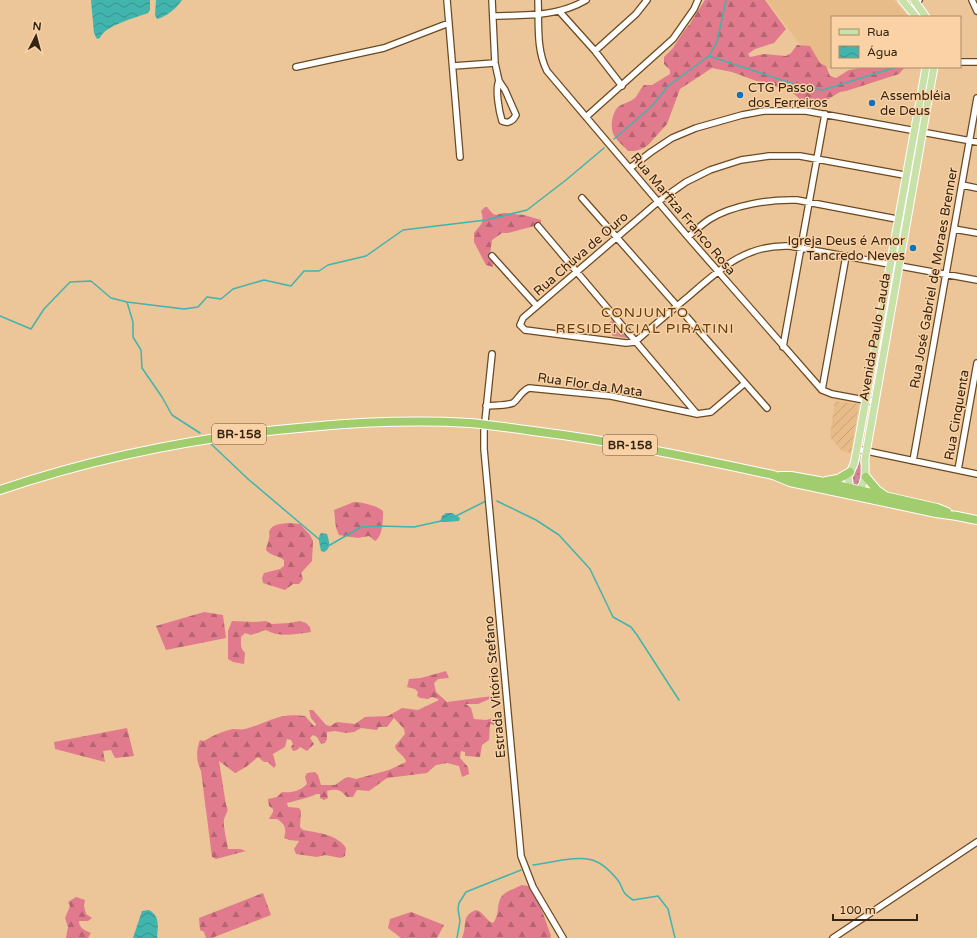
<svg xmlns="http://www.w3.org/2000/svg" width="977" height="938" font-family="'Varela Round',sans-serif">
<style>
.built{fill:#e8bc89}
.industrial{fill:url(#industrial-furrows)}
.grass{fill:url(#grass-dots)}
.forest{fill:url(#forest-firs)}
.water{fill:url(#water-waves)}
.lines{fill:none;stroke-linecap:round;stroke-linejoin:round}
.stream{stroke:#41b4ad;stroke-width:1.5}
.minor-casing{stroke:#6c4a21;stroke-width:8}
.major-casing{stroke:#fff;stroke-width:9}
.highway-casing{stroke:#fff;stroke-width:10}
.minor{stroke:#fff;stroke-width:5.5}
.major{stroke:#c7e1a9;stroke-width:7}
.highway{stroke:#a1cd6f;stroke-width:8}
.poi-dot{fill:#1071bd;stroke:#fad2a5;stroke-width:1.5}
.labels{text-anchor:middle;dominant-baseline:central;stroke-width:3;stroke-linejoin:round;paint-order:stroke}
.shield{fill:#fad2a5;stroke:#6f583f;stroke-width:1}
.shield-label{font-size:12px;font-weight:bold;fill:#332413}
.poi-label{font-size:13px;fill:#332413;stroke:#fad2a5;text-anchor:start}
.street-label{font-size:13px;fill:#332413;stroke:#fad2a5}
.neighbourhood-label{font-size:14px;letter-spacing:1px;fill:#603f13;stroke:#fad2a5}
</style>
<defs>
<pattern id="industrial-furrows" width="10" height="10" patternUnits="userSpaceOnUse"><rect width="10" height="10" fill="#e8bc89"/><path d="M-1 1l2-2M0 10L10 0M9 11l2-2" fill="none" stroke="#c7a175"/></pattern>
<pattern id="grass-dots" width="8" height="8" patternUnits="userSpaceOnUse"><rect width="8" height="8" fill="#d78593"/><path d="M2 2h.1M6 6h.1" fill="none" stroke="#af6d77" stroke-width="1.8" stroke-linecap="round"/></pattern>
<pattern id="forest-firs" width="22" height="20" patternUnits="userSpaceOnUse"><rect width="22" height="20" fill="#e17a8d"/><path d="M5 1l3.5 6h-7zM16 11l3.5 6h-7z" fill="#b76472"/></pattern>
<pattern id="water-waves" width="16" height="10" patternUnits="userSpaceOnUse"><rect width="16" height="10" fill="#41b4ad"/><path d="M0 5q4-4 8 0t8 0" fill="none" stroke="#37928c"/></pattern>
</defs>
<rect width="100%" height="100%" fill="#ecc599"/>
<path class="built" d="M766,0h128l15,17h-77v50h3l-15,3z"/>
<path class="industrial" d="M835,401l24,3 -8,49 -9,-2 -12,-14z"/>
<path class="grass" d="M613,320l15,18 -15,-2 -8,-10z
M859,461c5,8 4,20 -2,26l-4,-2c-2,-8 1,-17 6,-24z"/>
<path class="forest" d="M705,0h60l21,29 -12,14 -19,6 -7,5 2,3 14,-3 22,2 5,-3 6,-8 13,1 10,17 6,3 4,10 6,2 13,-8 18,-3h38l-6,7 -53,17 -6,1 -20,12 -12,-1 -8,-4 -12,-10 -23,-5 -33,-12 -20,-4 -32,21 -13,35 -18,20 -5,4 -9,3h-7c-4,-5 -10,-9 -13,-14 -6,-8 -3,-24 3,-30 5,-4 13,-5 17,-9 3,-3 5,-9 9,-13h8l18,-11v-4l-6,-6v-7l9,-9 11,-17 6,-7 5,-9z
M485,207h2l6,7 3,1 8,-2 20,2 17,5v3l-3,2 -30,8h-6l-10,7 -2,14 3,10v3l-7,-2 -12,-23v-9c7,-9 11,-10 7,-22z
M354,502c7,0 24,4 29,9 0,9 0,25 -8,30l-6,-5 -11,2 -19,-3 -3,-7 -2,-18z
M289,523l11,1 10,11 3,6 -1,20 -11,12 2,6 -4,5h-6l-8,6 -22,-7 -1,-5 2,-5 16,-4 4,-3v-6c-6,-5 -13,-4 -18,-10 0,-4 3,-8 3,-12 1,-2 0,-4 0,-6 3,-9 13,-8 20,-9z
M204,612l19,3 3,23 -60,12 -10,-24z
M232,621l23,1 11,-1 6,3 17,-1 11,-2 6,2 4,4 1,5c-15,2 -32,6 -45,-2l-15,5 -6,-2 -4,4c0,7 -1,11 4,16l-1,11 -11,-2 -5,-3v-28z
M446,671l3,7 -11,1 -4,4 2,9 11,10 53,-7v2l-8,1 -14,6h-12l5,4 3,11 12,1 8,-2 1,3 -1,4 -4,-1 -1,16 -7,5 -2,12 -15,-1v-4l-4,-1 -1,7 8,9 1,7 -7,3 -3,-11 -12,-3 -11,2 -9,8 -40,5 -18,13 -12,-1 -4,7h-6c-6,-7 -10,-9 -20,-6l1,7 -4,2 -4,-2v-4h-4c-4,3 -22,7 -29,9l1,4 11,1 2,3 -1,16 3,3c15,3 34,4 43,18l-1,8 -4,2 -16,-3 -8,2 -21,-3 -2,-5 5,-8 -10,-1 -5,-2c3,-9 1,-14 -7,-19h-8l4,-7v-3l-4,-3 -1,-7 9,-2 5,-5c10,1 18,-1 25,-8l-2,-7 2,-4 8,-1 3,3 3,10h14l10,-7 4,-1 7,2 33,-9 17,-8c-1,-7 -10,-9 -11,-16l10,-12 -1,-5 -10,-11 -7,9h-8l-2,3 -16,-2 -7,4 -8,1 -11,-2 -8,1v7l-2,4 -4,1 -4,-7 -4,-2 -3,3 4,6 -7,7 -7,-4 -3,3 -4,1 -2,-4 2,-3 -2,-4 -4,-1 -2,8 -12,7 3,11 -2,3 -6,-6h-4l-6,-5 -12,10 -11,6 -16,-12 7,44c4,7 -1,9 -2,15 -1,7 3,21 4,29h12l6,2 -30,8 -4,-2 -11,-86c-5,-10 -5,-21 -1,-31l4,1c8,-5 19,-10 29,-12 4,0 8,1 12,0 24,-6 32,-17 60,-13l10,11 1,-3 -5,-6 -2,-8h4l13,15 4,1 7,-4 18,2 10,-7 23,-1 14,-8 16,2 21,-10 -1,-1 -6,-2 -4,2 -8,-1 -3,-2 1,-4 -3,-3 -8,-2 2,-8 12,-1z
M127,728l7,28 -19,2 -4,-8 -8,1 2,11 -50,-13 -1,-7z
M522,885c1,0 5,1 6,1 8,4 20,41 23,50l-1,2h-88c6,-12 -2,-22 14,-28 8,2 9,10 17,13 8,-9 2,-22 11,-29 5,-4 12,-6 18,-9z
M263,893l8,22 -59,23h-6l-2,-6 -4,-2 -1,-12z
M76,897l9,3 -1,6 2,8 6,4 -4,3h-9c0,7 5,9 12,12l-3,5h-22l2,-11 -3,-9 5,-12 -2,-4z
M411,912l33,13 -7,13h-36l-13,-10 2,-9z"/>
<path class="water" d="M91,0h59v10l-2,3c-11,4 -44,13 -48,25l-3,1 -3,-6z
M156,0h26c-5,8 -16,17 -25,19l-2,-4z
M446,513h6l8,5 -1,3 -13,1h-6l2,-6z
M321,533l6,1c2,7 5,14 -3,18l-3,-1c-1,-6 -4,-13 0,-18z
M149,910c11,6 9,16 8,27l1,1h-25l9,-27z"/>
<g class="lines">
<path class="stream" d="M709,56l94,31 20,3 67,-21 9,-2
M614,139l38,-33 16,-20 41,-30 8,-14 9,-42
M127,302l6,20v15l8,13 1,18 20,29 10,18 28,18
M0,316l31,13 13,-20 26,-27 21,-1 20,17 16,4 57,7 14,-2 9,-10 14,2 12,-10 31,-9 27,6 13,-15h15l9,-6 38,-9 37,-26 83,-10 41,-10 39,-30 38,-32
M210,443l38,36 72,61
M497,501l39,19 23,15 31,34 23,48 18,10 6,8 42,65
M456,516l30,-15
M328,545h2l31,-18 18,-1 35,1 27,-6
M533,865c16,-2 48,-11 62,-4 8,3 16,11 22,18 8,10 2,12 16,21l25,-4 10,13 7,29
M457,938l3,-17 -2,-12 1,-6 7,-11 55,-22"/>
<g class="minor-casing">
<path id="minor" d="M447,0l13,157
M492,0l3,63 4,18 6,9 11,25c-3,6 -8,9 -14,6 -3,-10 -7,-32 -3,-40
M538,0c1,24 -2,49 9,71l141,166 134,153 10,4 43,8
M972,0l5,11
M910,8l9,-8
M560,12l35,39 27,35
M493,16c31,-1 65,1 93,-16
M595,51l41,-37 11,-14
M960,62h17
M453,66l42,-3
M296,67l88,-19 65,-25
M586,117l87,-78 21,-30 4,-9
M630,168l21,-16 21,-14 24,-10 46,-13 22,-4h42l171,31
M915,177l-115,-21h-31l-28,4 -31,10 -24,12 -27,19 -136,117 -3,7 5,5 101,13 9,-1c18,-16 36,-31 54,-46 31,-27 57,-52 101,-50l187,34
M962,185l15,3
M582,198l185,210
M538,226l159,188
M954,229l23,4
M688,237c7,-6 14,-13 22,-18 23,-14 60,-20 87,-19l110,21
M492,256l45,50
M783,347l42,-233
M492,354l-8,77v18l37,407 12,31 30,51
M822,390l24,-134
M486,406c8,-1 20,0 27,-3 6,-4 7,-11 16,-15l82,8 86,18 14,-2 34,-29
M857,449l120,25
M913,461l64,-363
M958,470l19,-107
M833,938l144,-96"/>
</g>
<g class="major-casing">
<path id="major" d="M902,0l14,17
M914,0l12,17
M850,489l-2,-12 6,-13 3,-15 69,-382
M859,491c8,-11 6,-19 6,-32l69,-392"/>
</g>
<g class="highway-casing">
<path id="highway" d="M780,476h11l28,5 118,27 10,4
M866,477l11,13 7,5
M826,481l12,-2 12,-7
M0,490c100,-34 203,-54 309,-63 53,-5 107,-7 161,-4 21,2 42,5 63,8 81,10 161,27 240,44l17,7 146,31 21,3 20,4"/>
</g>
<use href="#minor" class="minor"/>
<use href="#major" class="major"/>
<use href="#highway" class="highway"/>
</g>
<g class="poi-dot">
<circle cx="740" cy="95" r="4"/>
<circle cx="872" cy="103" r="4"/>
<circle cx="913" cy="248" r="4"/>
</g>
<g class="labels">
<g class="shield">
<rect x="212" y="424" width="54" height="20" rx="3"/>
<rect x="603" y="435" width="54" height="20" rx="3"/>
</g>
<g class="shield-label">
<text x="239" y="434">BR-158</text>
<text x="630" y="445">BR-158</text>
</g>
<g class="poi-label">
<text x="748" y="88">CTG Passo<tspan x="748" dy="15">dos Ferreiros</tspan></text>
<text x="880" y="96">Assembléia<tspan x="880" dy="15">de Deus</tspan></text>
<text x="905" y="241" text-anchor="end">Igreja Deus é Amor<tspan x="905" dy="15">Tancredo Neves</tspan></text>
</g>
<g class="street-label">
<text transform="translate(683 214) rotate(50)">Rua Marfiza Franco Rosa</text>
<text transform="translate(581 254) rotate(-41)">Rua Chuva de Ouro</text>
<text transform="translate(934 278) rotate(-80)">Rua José Gabriel de Moraes Brenner</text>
<text transform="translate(875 337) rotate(-80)">Avenida Paulo Lauda</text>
<text transform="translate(590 385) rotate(8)">Rua Flor da Mata</text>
<text transform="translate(957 415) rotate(-80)">Rua Cinquenta</text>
<text transform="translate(495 687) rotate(-95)">Estrada Vitório Stefano</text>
</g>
<g class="neighbourhood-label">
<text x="645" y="312">CONJUNTO<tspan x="645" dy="16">RESIDENCIAL PIRATINI</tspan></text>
</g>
</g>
<rect x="831" y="16" width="130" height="52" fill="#fad2a5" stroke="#aa8c6b"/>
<rect x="839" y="29" width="20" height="6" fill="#c7e1a9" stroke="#aa8c6b"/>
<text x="867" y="36" font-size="12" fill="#332413">Rua</text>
<rect x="839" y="46" width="20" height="12" fill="url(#water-waves)" stroke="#aa8c6b"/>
<text x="867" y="56" font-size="12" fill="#332413">Água</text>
<g transform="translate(36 36) rotate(6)" stroke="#fad2a5" stroke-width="3" paint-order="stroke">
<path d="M0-3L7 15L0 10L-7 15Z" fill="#332413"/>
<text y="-6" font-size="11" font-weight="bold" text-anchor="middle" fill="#332413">N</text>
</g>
<path d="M833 914v6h84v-6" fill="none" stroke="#332413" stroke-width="2"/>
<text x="839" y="914" font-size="12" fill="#332413" stroke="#fad2a5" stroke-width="3" paint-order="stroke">100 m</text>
</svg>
